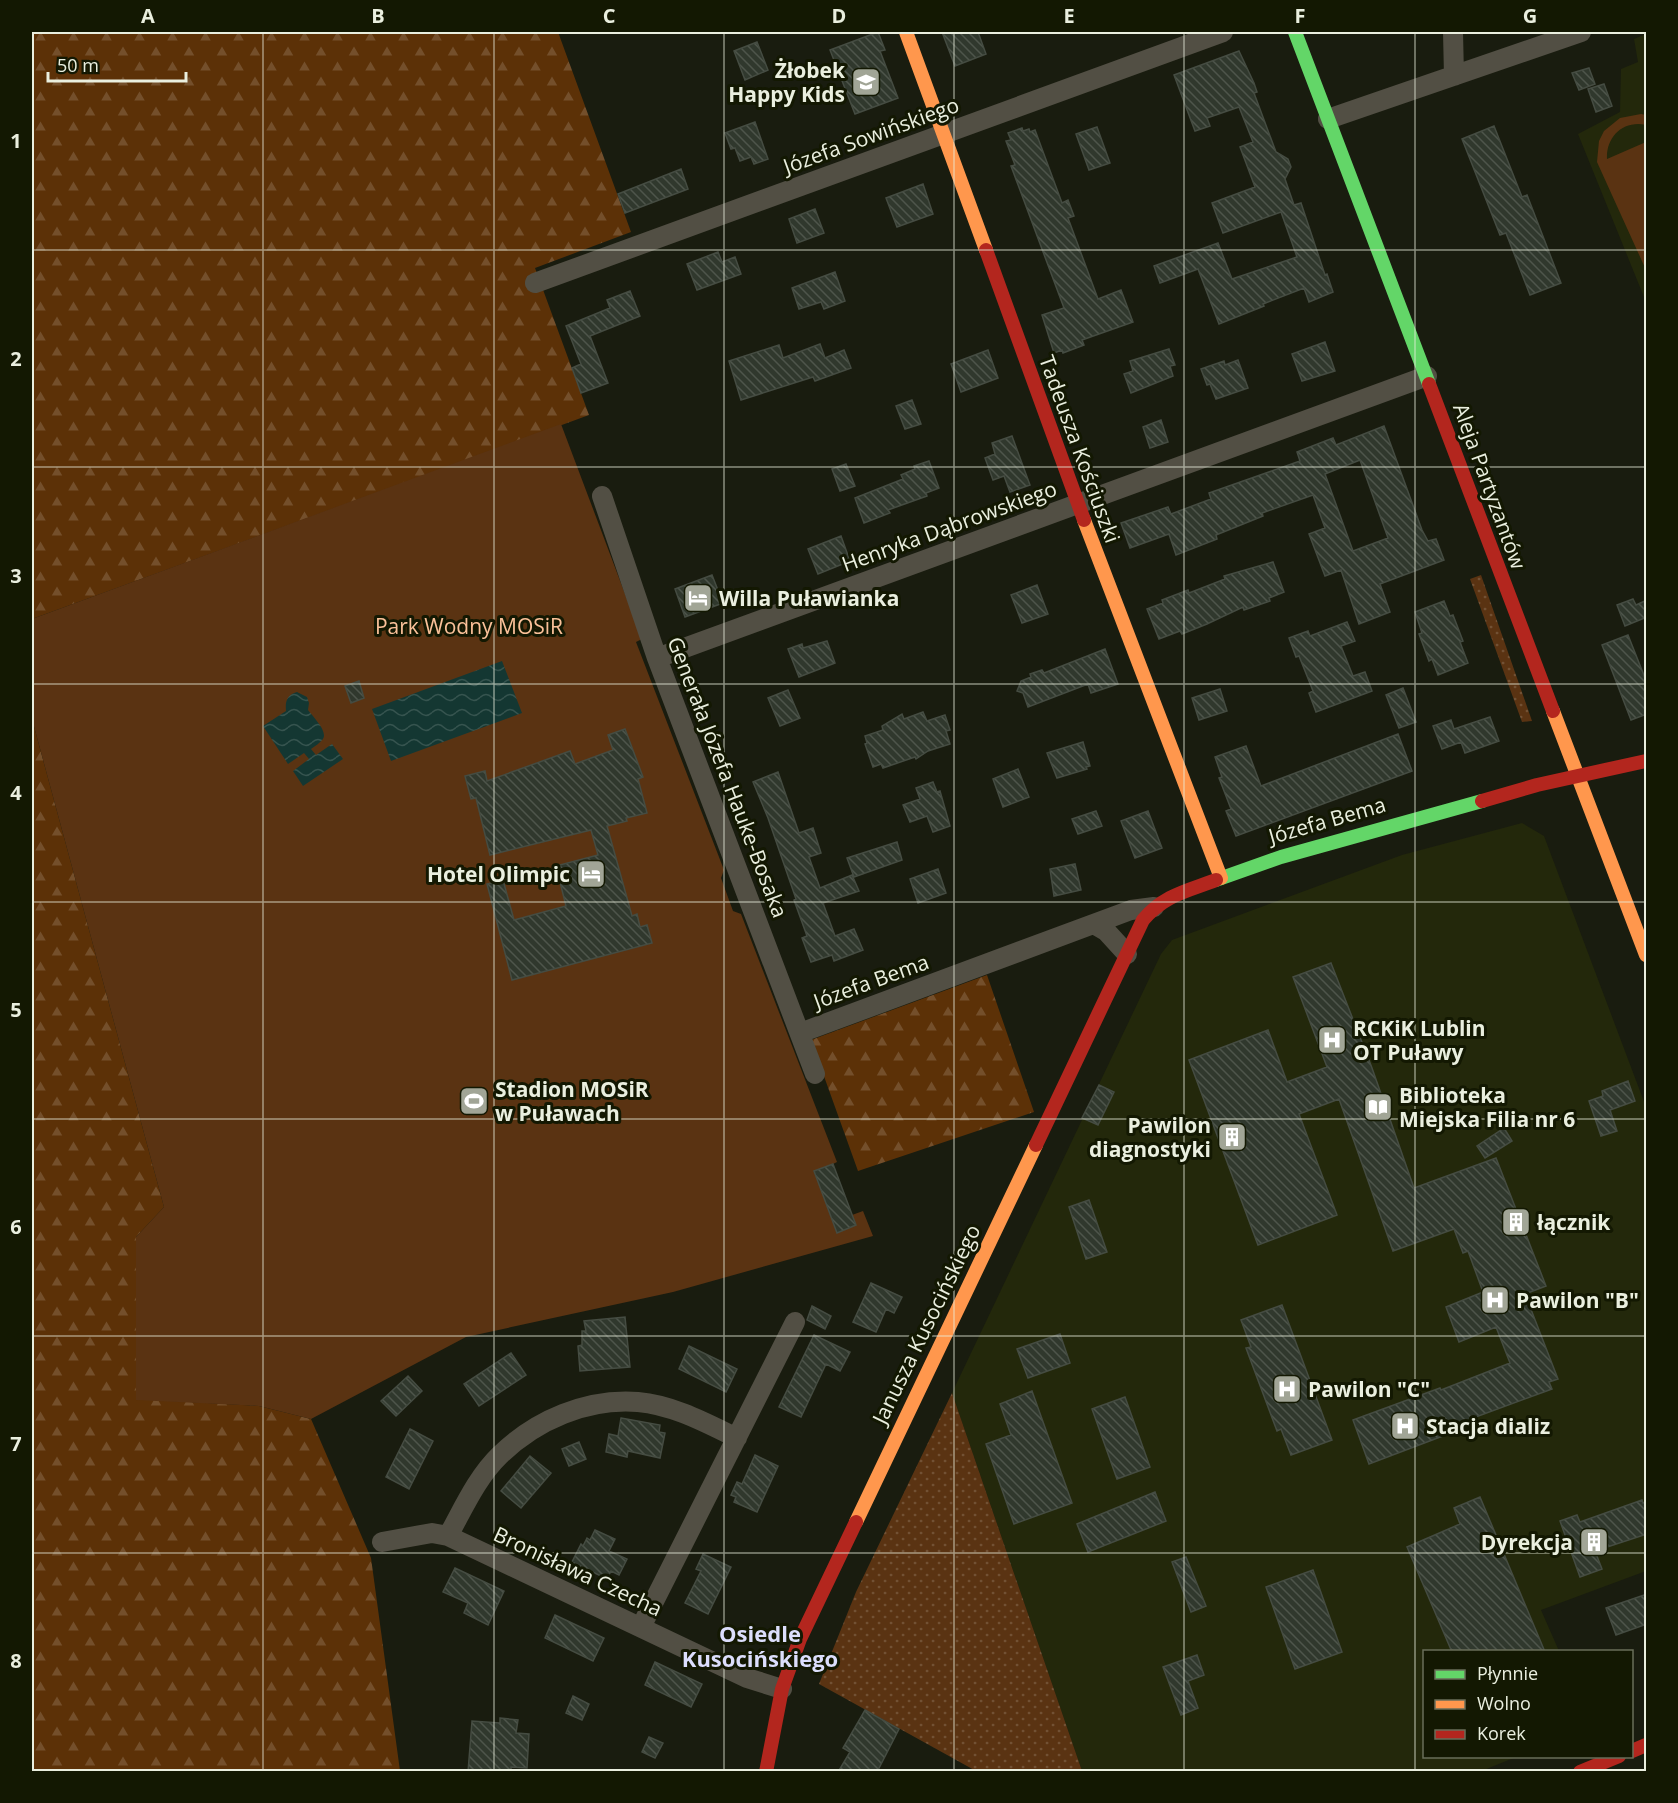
<svg xmlns="http://www.w3.org/2000/svg" width="1678" height="1803" font-family="'Open Sans',sans-serif">
<style>
.built{fill:#23280b}
.grass{fill:url(#grass-dots)}
.forest{fill:url(#forest-firs)}
.park{fill:#5a3312}
.water{fill:url(#water-waves)}
.building{fill:url(#building-back-hatch);stroke:#454c42;stroke-width:1.5;fill-rule:evenodd}
.lines{fill:none;stroke-linecap:round;stroke-linejoin:round}
.street{stroke:#524f44;stroke-width:20}
.fast{stroke:#63d668;stroke-width:14}
.slow{stroke:#ff974d;stroke-width:14}
.jam{stroke:#b3261e;stroke-width:14}
.grid{fill:none;stroke:#eaefdf;stroke-width:1.5;stroke-opacity:0.55}
.labels{text-anchor:middle;dominant-baseline:central;stroke-width:6;stroke-linejoin:round;paint-order:stroke}
.poi-label{font-size:21px;font-weight:bold;fill:#eaefdf;stroke:#131802;text-anchor:start}
.street-label{font-size:21px;fill:#eaefdf;stroke:#131802}
.park-label{font-size:21px;fill:#fbc199;stroke:#131802}
.neighbourhood-label{font-size:22px;font-weight:bold;fill:#dcdefc;stroke:#131802}
.neatline{fill:none;stroke:#eaefdf;stroke-width:2}
.grid-label{font-size:20px;text-anchor:middle;font-weight:bold;fill:#eaefdf}
</style>
<defs>
<pattern id="grass-dots" width="8" height="8" patternUnits="userSpaceOnUse" patternTransform="scale(1.5)"><rect width="8" height="8" fill="#5a3312"/><path d="M2 2h.1M6 6h.1" fill="none" stroke="#725134" stroke-width="1.8" stroke-linecap="round"/></pattern>
<pattern id="forest-firs" width="22" height="20" patternUnits="userSpaceOnUse" patternTransform="scale(1.5)"><rect width="22" height="20" fill="#5c3107"/><path d="M5 1l3.5 6h-7zM16 11l3.5 6h-7z" fill="#744f2b"/></pattern>
<pattern id="water-waves" width="16" height="10" patternUnits="userSpaceOnUse" patternTransform="scale(1.5)"><rect width="16" height="10" fill="#143732"/><path d="M0 5q4-4 8 0t8 0" fill="none" stroke="#36544f"/></pattern>
<pattern id="building-back-hatch" width="6" height="6" patternUnits="userSpaceOnUse" patternTransform="scale(1.5)"><rect width="6" height="6" fill="#30382d"/><path d="M-1 5l2 2M0 0l6 6M5-1l2 2" fill="none" stroke="#4e554b"/></pattern>
</defs>
<rect width="100%" height="100%" fill="#191c0f"/>
<path class="built" d="M1646,34v268l-68,-168 42,-22 1,-43 17,-7 -4,-23z
M1522,823l22,13 102,271v464l-105,39 18,41 -135,1v104l92,1 -37,15 -397,-1 -130,-378 209,-439 11,-14 230,-85z"/>
<path class="grass" d="M1481,575l51,146 -10,1 -52,-143z
M952,1393l130,378h-106l-157,-87 37,-92z"/>
<path class="forest" d="M32,32h526l73,200 -96,36 54,147 -557,204z
M32,719l132,488 -28,30v162l123,7 52,13 60,139 29,213h-368z
M987,975l47,137 -176,59 -47,-131z"/>
<path class="park" d="M1641,114l5,1v10c-23,-5 -40,12 -39,34l39,-17v128l-49,-108 2,-21 5,-10 16,-13z
M561,424l81,215 -6,3 88,228 -3,8 12,33 8,3 96,248 -4,2 19,51 11,-4 10,25 -200,56 -207,45 -155,82 -52,-13 -123,-6v-163l28,-30 -132,-488v-100z"/>
<path class="water" d="M502,661l20,52 -131,48 -19,-52z
M297,692l10,5 2,6 -1,7c5,7 20,21 15,29 -3,4 -8,7 -12,10l5,6 16,-11 11,15 -40,27 -10,-15 16,-12 -5,-6 -16,11 -25,-38 23,-15c-1,-10 1,-16 11,-19z"/>
<path class="building" d="M878,32l7,18 -5,1 18,47 -43,16 -25,-64z
M942,32h36l8,22 -31,12z
M757,42l11,28 -23,10 -11,-29z
M1239,51l15,32 3,9 -3,1 22,59 12,7 3,8 -6,12 9,26 7,-2 24,72 2,-1 6,18 -24,10 -5,-14 -41,16 1,2 -45,18 -21,-55 -38,14 -6,-17 64,-23 14,36 65,-22 -16,-45 -58,21 -11,-30 43,-16 -15,-40 13,-5 -14,-35 -32,11 3,8 -15,5 -21,-56z
M1589,68l6,16 -16,6 -7,-17z
M1604,84l8,22 -16,6 -8,-23z
M755,122l13,37 -14,5 -3,-7 -11,4 -5,-13 -4,1 -6,-16z
M1494,126l28,71 5,-2 34,88 -31,12 -24,-62 -6,2 -38,-96z
M1097,127l13,36 -21,7 -13,-36z
M1022,128l1,3 6,-2 1,3 5,-2 27,73 6,-3 6,16 -6,2 30,81 23,-9 12,32 -51,18 2,5 -21,8 -1,-3 -8,3 -12,-38 22,-7 -53,-142 4,-1 -9,-24 5,-1 -3,-7z
M681,169l7,20 -63,24 -7,-19z
M923,184l10,30 -36,13 -11,-29z
M815,209l9,24 -27,10 -8,-24z
M718,252l4,10 13,-5 6,17 -44,16 -10,-26z
M835,272l10,29 -21,8 -3,-7 -22,7 -7,-21z
M630,291l10,25 -50,20 18,47 -27,10 -9,-25 9,-4 -15,-38 44,-18 -3,-8z
M1325,342l10,29 -33,10 -10,-27z
M820,344l5,14 19,-8 7,18 -36,13 -2,-4 -72,23 -12,-39 50,-16 4,13z
M1169,349l6,16 -5,1 3,10 -42,17 -7,-19 9,-3 -3,-10z
M988,350l10,28 -37,14 -10,-28z
M1238,360l10,28 -32,11 -6,-15 -3,1 -6,-16 23,-8 1,4z
M912,400l9,24 -16,5 -9,-23z
M1161,420l7,22 -18,6 -7,-21z
M1384,426l38,104 6,11 8,-2 8,21 -64,24 10,28 -31,12 -18,-54 -16,6 -16,-42 16,-6 -12,-33 -51,18 1,3 -47,19 1,4 -41,16 -7,-21 -39,14 -9,-25 47,-16 3,7 40,-15 -2,-6 91,-32 -3,-9 36,-14 3,7zM1360,460l28,78 -35,13 -28,-77z
M1012,436l18,49 -20,7 -6,-16 -11,4 -8,-22 10,-4 -3,-11z
M929,461l10,27 -13,5 1,3 -39,14 2,3 -26,10 -9,-25 48,-19 -2,-4 14,-6 -1,-3z
M846,464l9,22 -15,5 -8,-22z
M841,536l9,25 -32,13 -10,-25z
M1273,562l11,30 -15,6 1,3 -26,9 -1,-3 -36,17 -25,10 -2,-3 -21,8 -12,-30 16,-6 -1,-3 26,-10 1,3 36,-14 -1,-3z
M712,575l11,28 -38,14 -10,-28z
M1037,585l11,29 -26,9 -11,-28z
M1633,599l3,6 11,-5v17l-22,9 -8,-21z
M1444,601l6,15 3,-1 10,26 -3,1 8,21 -30,12 -6,-16 -3,2 -10,-27 3,-1 -7,-21z
M1347,622l8,19 -14,5 12,30 12,-4 7,19 -56,21 -7,-19 4,-2 -14,-35 -3,1 -7,-19 19,-7 2,5z
M1628,635l19,48v31l-16,6 -29,-75z
M827,641l8,22 -36,14 -11,-28 14,-5 1,4z
M1105,649l13,35 -27,9 -3,-9 -60,23 -5,-14 -6,-2 4,-10 10,-4 -1,-3 12,-4 2,3z
M359,681l5,17 -13,5 -6,-17z
M1403,688l13,34 -17,6 -13,-33z
M1220,689l7,22 -28,9 -7,-22z
M788,690l12,28 -20,8 -12,-28z
M923,712l4,9 18,-6 5,15 -4,1 4,13 -22,7 -12,8 -1,-2 -32,11 -2,-4 -8,3 -8,-23 2,-1 -2,-7 18,-6 -1,-4 20,-12 2,5z
M1490,717l9,24 -34,12 -4,-11 -19,7 -9,-23 18,-6 3,9z
M625,729l18,48 -5,2 9,34 -21,5 1,3 -20,5 25,90 5,-2 3,13 7,-2 5,18 -140,37 -25,-96 16,-4 11,40 52,-14 -10,-40 42,-11 -7,-25 -101,25 -14,-57 -5,1 -6,-23 20,-5 2,10 83,-30 5,13 38,-14 -5,-15z
M1398,734l14,37 -176,65 -10,-25 5,-2 -12,-31 3,-1 -7,-20 31,-11 15,40z
M1083,742l7,24 -4,1 1,2 -30,9 -10,-25z
M1018,769l11,28 -26,10 -10,-28z
M778,772l21,61 14,-5 8,25 -12,4 11,31 32,-13 7,16 -36,12 12,33 19,-7 9,21 -29,11 -2,-6 -21,7 -9,-24 5,-2 -13,-36 2,-1 -28,-81 -15,-36z
M933,782l4,10 3,-1 10,35 -17,6 -6,-16 -17,6 -7,-17 17,-6 -4,-11z
M1096,811l6,15 -24,8 -6,-15z
M1148,811l14,37 -27,10 -14,-37z
M897,842l5,18 -48,17 -7,-19z
M1075,864l6,26 -27,6 -4,-27z
M938,869l8,24 -28,10 -8,-24z
M1331,963l41,105 42,120 82,-30 50,128 -21,8 33,85 -9,3 3,7 -98,36 2,6 -87,33 -16,-44 87,-32 1,2 69,-27 -14,-36 -37,15 -13,-35 37,-15 -15,-41 -5,2 -9,-24 -61,22 -54,-152 -40,15 38,101 -79,30 -69,-185 79,-30 19,52 40,-15 -34,-90z
M1628,1081l7,20 -25,9 7,21 -16,5 -12,-35 14,-5 -1,-5z
M1099,1085l15,7 -16,33 -16,-7z
M1504,1128l8,13 -27,17 -8,-12z
M833,1164l23,61 -19,8 -23,-62z
M1089,1200l18,52 -21,7 -17,-52z
M871,1283l31,14 -8,16 -8,-4 -10,23 -23,-10z
M1282,1305l50,135 -41,15 -10,-26 -4,2 -31,-83 5,-1 -10,-27z
M812,1306l19,10 -6,13 -18,-9z
M625,1317l5,50 -50,4 -2,-25 4,-1v-14h4l-2,-10z
M1060,1334l10,29 -42,15 -11,-29z
M814,1335l36,17 -10,19 -14,-7 -25,53 -22,-10z
M689,1346l48,23 -11,23 -47,-23z
M511,1353l15,22 -47,31 -15,-22z
M408,1376l14,15 -26,25 -15,-15z
M1032,1391l40,112 -58,21 -28,-80 25,-9 -11,-31z
M1125,1397l25,70 -33,12 -25,-70z
M621,1418l39,7 -1,7 6,1 -5,25 -32,-7 -1,6 -21,-5 3,-18 9,2z
M410,1429l23,12 -24,48 -23,-12z
M579,1442l7,17 -17,7 -7,-17z
M755,1455l23,11 -21,46 -23,-10 2,-5 -5,-2 6,-13 5,2z
M530,1456l21,17 -30,35 -20,-17z
M1155,1492l11,29 -78,31 -11,-28z
M1480,1497l65,155h-93l-45,-105 53,-23 -6,-16z
M1642,1500l1,3 4,-1v32l-52,17 7,18 -22,8 -20,-56 17,-6 3,7z
M595,1530l20,9 -6,12 18,8 -8,16 -8,-4 -4,8 -35,-17 9,-18 2,2 4,-8 3,2z
M703,1554l28,13 -23,47 -23,-11 16,-32 -5,-2z
M1186,1557l20,49 -15,6 -19,-50z
M455,1568l49,23 -16,34 -24,-12 4,-10 -25,-11z
M1313,1570l29,82 -47,17 -29,-82z
M1647,1594v30l-31,11 -10,-27z
M555,1615l49,23 -11,23 -48,-23z
M1197,1655l7,20 -16,6 10,27 -17,7 -18,-48z
M655,1662l47,22 -11,23 -46,-22z
M573,1696l16,8 -7,16 -16,-7z
M865,1710l34,19 -22,43h-39l12,-20 -7,-4z
M500,1718l18,2 -2,13 13,1 -2,34 -16,-1v5h-43l4,-51 28,2z
M649,1737l14,6 -8,15 -13,-6z"/>
<g class="lines">
<path class="street" d="M1453,32l1,44
M1328,119l253,-87
M535,283l688,-251
M602,496l55,162 158,416
M657,658l770,-282
M1094,924l12,7 21,23
M800,1033l331,-123 23,-3
M448,1536c15,-27 29,-59 52,-81 36,-35 87,-57 138,-53 35,3 68,21 99,36
M382,1542l50,-9 16,3 299,142 35,11
M641,1627l154,-305"/>
<path class="fast" d="M1295,32l134,352
M1216,880l65,-23 201,-56"/>
<path class="slow" d="M906,32l80,218
M1084,520l137,358
M1553,711l93,244
M856,1522l180,-377"/>
<path class="jam" d="M986,250l98,270
M1429,384l124,327
M1482,801l55,-16 109,-24
M1036,1145l107,-225c21,-25 44,-29 73,-40
M1632,1751l14,-6
M766,1772l16,-83 18,-50 56,-117
M1580,1772l39,-16"/>
</g>
<path class="grid" d="M263,32v1740M494,32v1740M724,32v1740M954,32v1740M1184,32v1740M1415,32v1740M32,250h1614M32,467h1614M32,684h1614M32,902h1614M32,1119h1614M32,1336h1614M32,1553h1614"/>
<defs>
<g id="school-square" transform="scale(1.5)"><rect x="-9" y="-9" width="18" height="18" rx="4" fill="#a1a596" stroke="#131802"/><path d="M0-5L7-2L0 1L-7-2ZM-4 1L0 2.5L4 1V4Q0 6-4 4Z" fill="#fff"/></g>
<g id="hotel-square" transform="scale(1.5)"><rect x="-9" y="-9" width="18" height="18" rx="4" fill="#a1a596" stroke="#131802"/><path d="M-6-4.5h1.5V1H6V5H4.5V3h-9V5H-6ZM-4 0a1.8 1.8 0 1 1 3.6 0ZM.5 0V-2.5h3Q6-2.5 6 0Z" fill="#fff"/></g>
<g id="hospital-square" transform="scale(1.5)"><rect x="-9" y="-9" width="18" height="18" rx="4" fill="#a1a596" stroke="#131802"/><path d="M-5-5h3v3.5h4V-5h3V5h-3V1.5h-4V5h-3Z" fill="#fff"/></g>
<g id="stadium-square" transform="scale(1.5)"><rect x="-9" y="-9" width="18" height="18" rx="4" fill="#a1a596" stroke="#131802"/><path d="M0-5a6.5 5 0 1 0 0 10a6.5 5 0 1 0 0-10ZM-3.5-1.8h7v3.6h-7Z" fill="#fff"/></g>
<g id="library-square" transform="scale(1.5)"><rect x="-9" y="-9" width="18" height="18" rx="4" fill="#a1a596" stroke="#131802"/><path d="M-6-4Q-3-5.5-.7-3.5V5Q-3 3-6 4ZM6-4Q3-5.5 .7-3.5V5Q3 3 6 4Z" fill="#fff"/></g>
<g id="building-square" transform="scale(1.5)"><rect x="-9" y="-9" width="18" height="18" rx="4" fill="#a1a596" stroke="#131802"/><path d="M-4-6H4V6H1V3H-1V6H-4ZM-2.5-4.3h1.7v1.8h-1.7ZM.8-4.3h1.7v1.8H.8ZM-2.5-1h1.7V.8h-1.7ZM.8-1h1.7V.8H.8Z" fill="#fff"/></g>
</defs>
<g fill-rule="evenodd">
<use href="#school-square" x="866" y="82"/>
<use href="#hotel-square" x="698" y="598"/>
<use href="#hotel-square" x="591" y="874"/>
<use href="#hospital-square" x="1332" y="1040"/>
<use href="#stadium-square" x="474" y="1101"/>
<use href="#library-square" x="1378" y="1107"/>
<use href="#building-square" x="1232" y="1137"/>
<use href="#building-square" x="1516" y="1222"/>
<use href="#hospital-square" x="1495" y="1300"/>
<use href="#hospital-square" x="1287" y="1389"/>
<use href="#hospital-square" x="1405" y="1426"/>
<use href="#building-square" x="1594" y="1542"/>
</g>
<g class="labels">
<g class="poi-label">
<text x="845" y="70" text-anchor="end">Żłobek<tspan x="845" dy="24">Happy Kids</tspan></text>
<text x="719" y="598">Willa Puławianka</text>
<text x="570" y="874" text-anchor="end">Hotel Olimpic</text>
<text x="1353" y="1028">RCKiK Lublin<tspan x="1353" dy="24">OT Puławy</tspan></text>
<text x="495" y="1089">Stadion MOSiR<tspan x="495" dy="24">w Puławach</tspan></text>
<text x="1399" y="1095">Biblioteka<tspan x="1399" dy="24">Miejska Filia nr 6</tspan></text>
<text x="1211" y="1125" text-anchor="end">Pawilon<tspan x="1211" dy="24">diagnostyki</tspan></text>
<text x="1537" y="1222">łącznik</text>
<text x="1516" y="1300">Pawilon "B"</text>
<text x="1308" y="1389">Pawilon "C"</text>
<text x="1426" y="1426">Stacja dializ</text>
<text x="1573" y="1542" text-anchor="end">Dyrekcja</text>
</g>
<g class="street-label">
<text transform="translate(871 135) rotate(-20)">Józefa Sowińskiego</text>
<text transform="translate(1080 449) rotate(70)">Tadeusza Kościuszki</text>
<text transform="translate(1490 486) rotate(70)">Aleja Partyzantów</text>
<text transform="translate(949 526) rotate(-20)">Henryka Dąbrowskiego</text>
<text transform="translate(728 777) rotate(69)">Generała Józefa Hauke-Bosaka</text>
<text transform="translate(1327 820) rotate(-16)">Józefa Bema</text>
<text transform="translate(871 981) rotate(-20)">Józefa Bema</text>
<text transform="translate(926 1324) rotate(-64)">Janusza Kusocińskiego</text>
<text transform="translate(578 1571) rotate(25)">Bronisława Czecha</text>
</g>
<g class="park-label">
<text x="469" y="626">Park Wodny MOSiR</text>
</g>
<g class="neighbourhood-label">
<text x="760" y="1633">Osiedle<tspan x="760" dy="25">Kusocińskiego</tspan></text>
</g>
</g>
<rect width="1678" height="1803" fill="none" stroke="#131802" stroke-width="66"/>
<rect x="1423" y="1650" width="210" height="108" fill="#131802" stroke="#696e5a" stroke-width="1.5"/>
<rect x="1435" y="1670" width="30" height="9" fill="#63d668" stroke="#696e5a" stroke-width="1.5"/>
<text x="1477" y="1680" font-size="18" fill="#eaefdf">Płynnie</text>
<rect x="1435" y="1700" width="30" height="9" fill="#ff974d" stroke="#696e5a" stroke-width="1.5"/>
<text x="1477" y="1710" font-size="18" fill="#eaefdf">Wolno</text>
<rect x="1435" y="1730" width="30" height="9" fill="#b3261e" stroke="#696e5a" stroke-width="1.5"/>
<text x="1477" y="1740" font-size="18" fill="#eaefdf">Korek</text>
<path d="M48 72v9h138v-9" fill="none" stroke="#eaefdf" stroke-width="3"/>
<text x="57" y="72" font-size="18" fill="#eaefdf" stroke="#131802" stroke-width="4.5" paint-order="stroke">50 m</text>
<rect x="33" y="33" width="1612" height="1737" class="neatline"/>
<g class="grid-label">
<text x="148" y="23">A</text>
<text x="378" y="23">B</text>
<text x="609" y="23">C</text>
<text x="839" y="23">D</text>
<text x="1069" y="23">E</text>
<text x="1300" y="23">F</text>
<text x="1530" y="23">G</text>
<text x="16" y="148">1</text>
<text x="16" y="366">2</text>
<text x="16" y="583">3</text>
<text x="16" y="800">4</text>
<text x="16" y="1017">5</text>
<text x="16" y="1234">6</text>
<text x="16" y="1451">7</text>
<text x="16" y="1668">8</text>
</g>
</svg>
